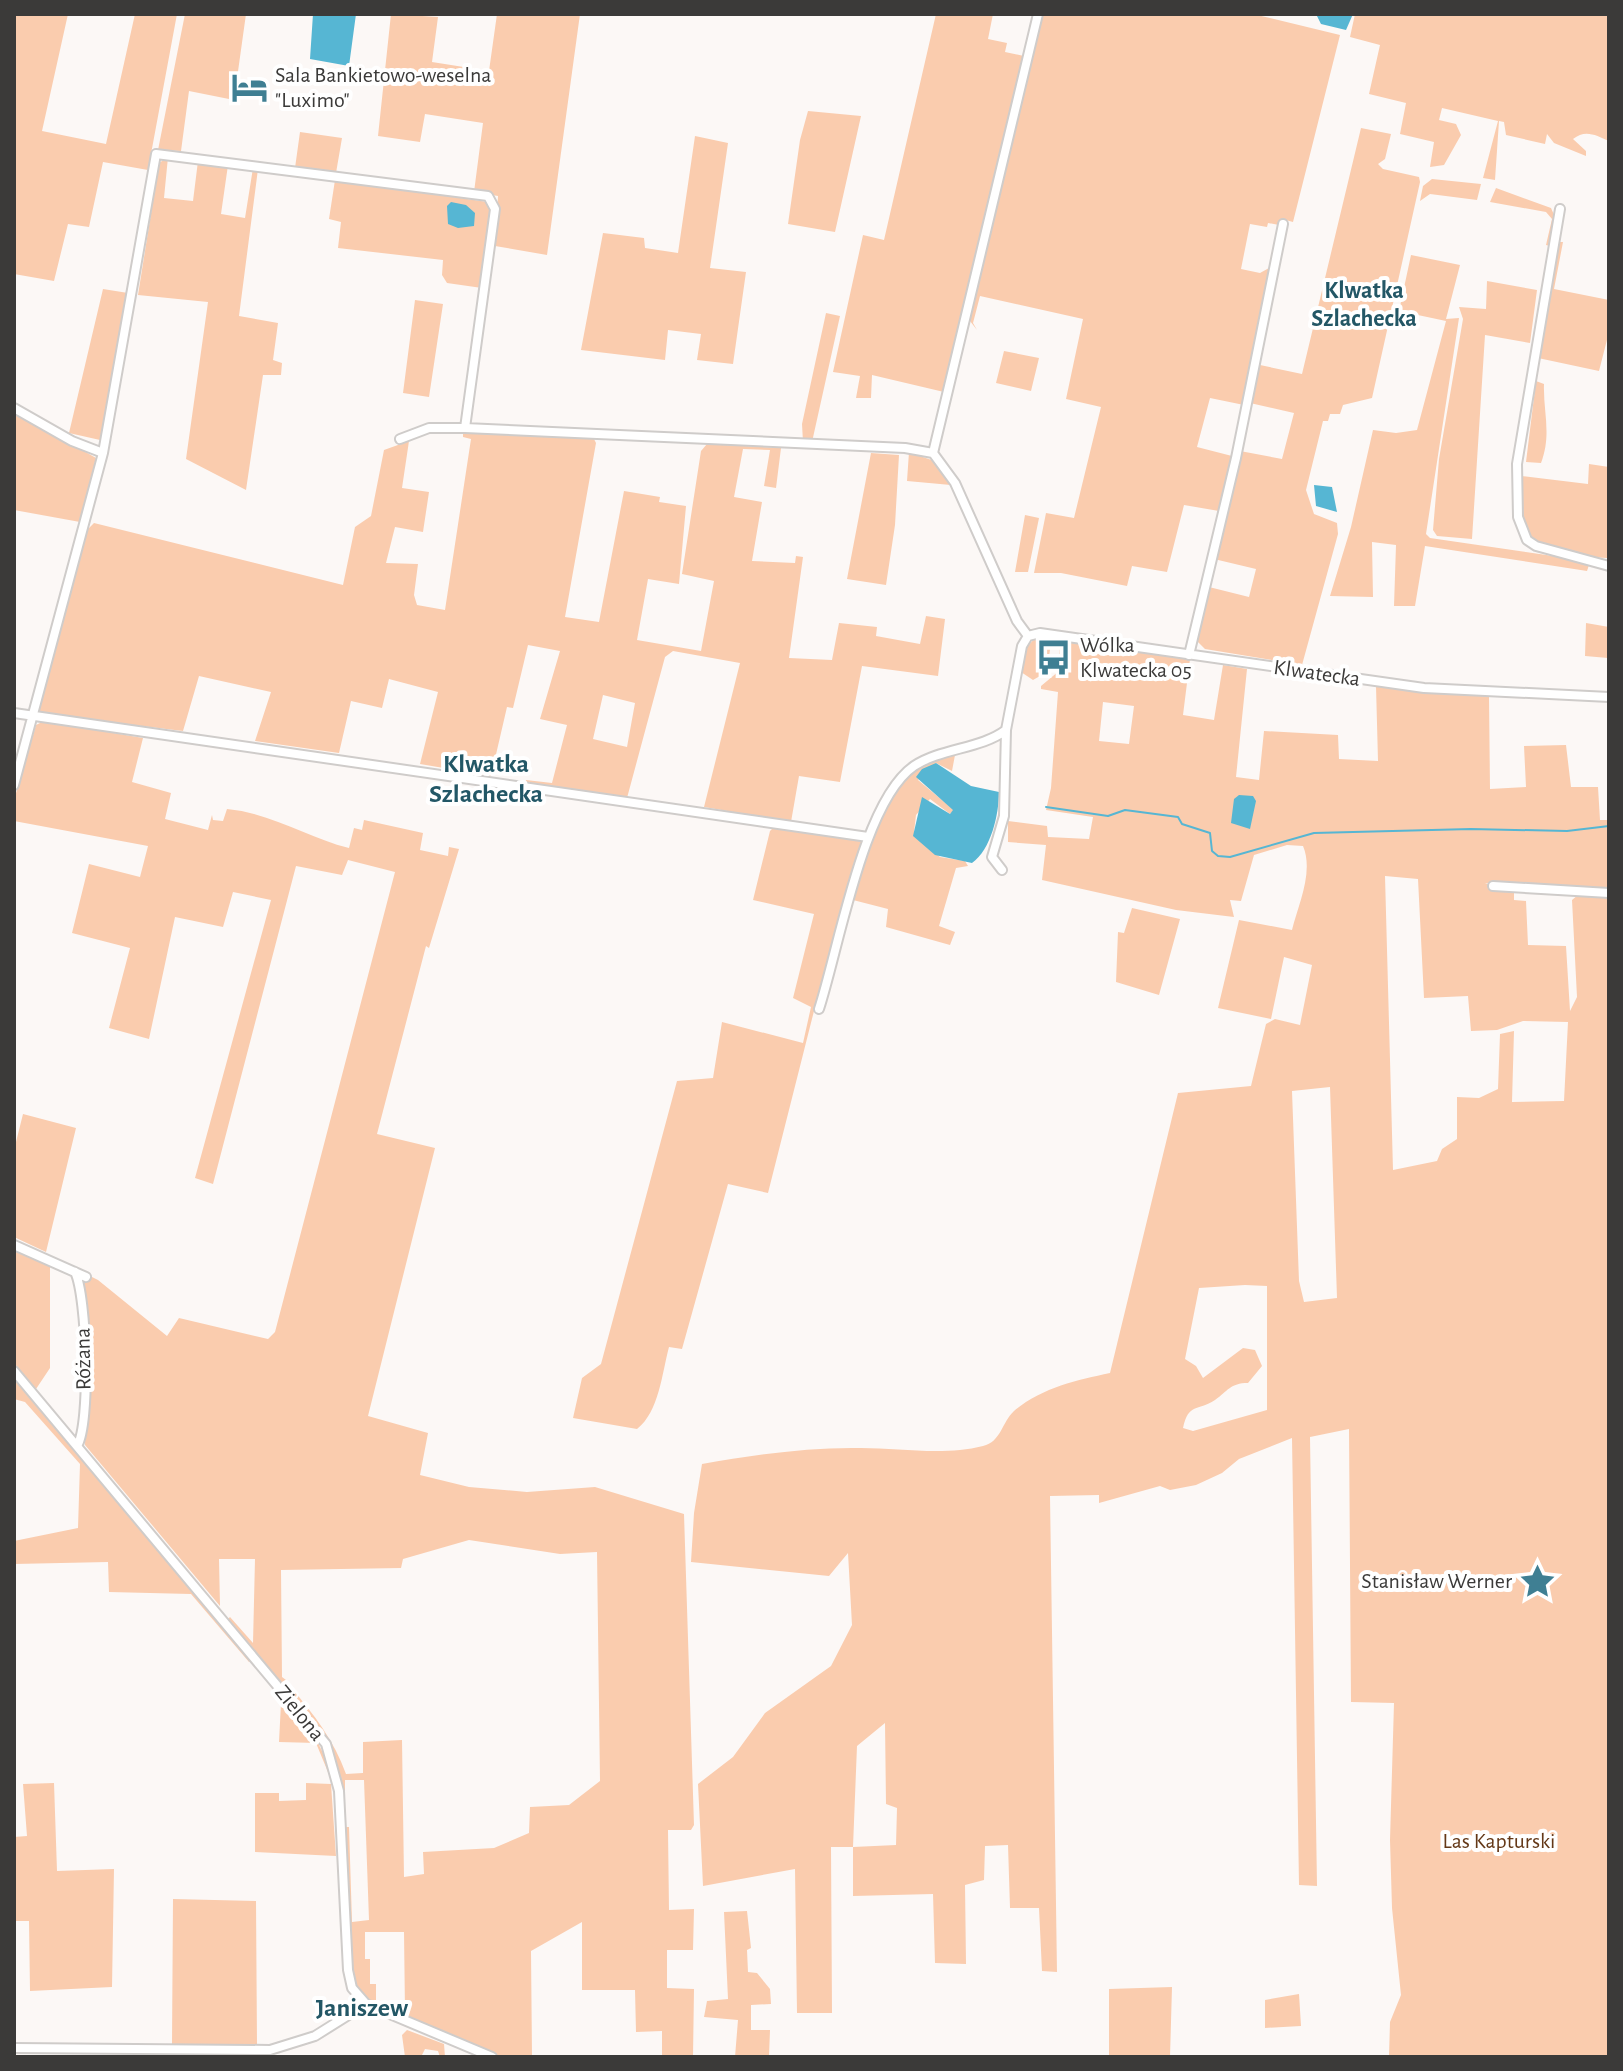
<svg xmlns="http://www.w3.org/2000/svg" width="1623" height="2071" font-family="'Alegreya Sans',sans-serif">
	<style>
		.green { fill: #faccae; fill-rule: evenodd }
		.water { fill: #56b6d3 }
		.lines { fill: none; stroke-linecap: round; stroke-linejoin: round }
		.stream { stroke: #56b6d3; stroke-width: 2 }
		.minor-casing { stroke: #cfccca; stroke-width: 12 }
		.minor { stroke: #fff; stroke-width: 8 }
		.labels { text-anchor: middle; dominant-baseline: central; stroke-width: 8; stroke-linejoin: round; paint-order: stroke }
		.poi-label { font-size: 22px; fill: #3b3a39; stroke: #fff; text-anchor: start }
		.street-label { font-size: 22px; fill: #3b3a39; stroke: #fff }
		.park-label { font-size: 22px; fill: #643817; stroke: #fff }
		.neighbourhood-label { font-size: 24px; font-weight: bold; fill: #235766; stroke: #fff }
		.quarter-label { font-size: 26px; font-weight: bold; fill: #235766; stroke: #fff }
	</style>
	<rect width="100%" height="100%" fill="#fcf8f6"/>
	<!-- green -->
	<path class="green" d="M14,14H68L42,131L106,144L135,14H177L148,170L103,162L89,227L68,224L54,281L14,274Z
		M185,14H246L234,100L189,91L181,151L158,150Z
		M391,14L438,17L432,62L489,71L497,14H580L547,255L495,246L498,196L474,192L483,123L425,114L420,142L378,136Z
		M936,14H993L988,39L1007,43L1005,52L1024,56L944,392L872,375L871,398H856L860,376L833,372L863,235L884,240Z
		M1042,14H1253L1340,35L1293,222L1282,219L1279,225L1268,223L1267,227L1250,224L1241,269L1260,273L1269,268L1271,276L1244,405L1210,398L1197,447L1232,456L1219,511L1184,505L1167,572L1132,566L1127,586L1061,573H1034L1046,513L1074,518L1101,407L1066,399L1083,319L980,296L973,323L977,330L970,321L1019,97Z
		M1355,14H1609V141C1596,135 1585,129 1573,139L1586,151V156L1554,143L1547,134L1545,144L1506,135L1504,122L1499,121L1495,180L1483,178L1498,121L1442,108L1439,120L1456,124L1461,135L1444,165L1430,167L1434,142L1400,134L1406,103L1369,94L1380,45L1350,37Z
		M808,111L861,116L835,232L788,224L800,140Z
		M1361,128L1391,134L1385,159L1378,164L1383,169L1419,177L1420,182L1372,398L1343,405L1340,414H1330L1328,421H1323L1306,490L1314,514L1337,523L1338,534L1302,665L1205,649L1195,639L1209,587L1249,597L1256,569L1214,559L1240,451L1282,459L1294,413L1250,403L1260,365L1302,374Z
		M300,132L342,138L336,173L295,168Z
		M695,136L728,143L710,268L746,272L733,364L697,360L701,334L668,330L665,360L581,350L603,233L644,238L645,248L678,253Z
		M168,157L164,198L193,201L198,161L228,165L221,214L245,218L253,168L258,169L239,316L278,323L273,360L282,363L281,375H263L246,490L186,459L208,302L138,295L159,163Z
		M1432,179L1481,184L1477,200L1430,194L1420,201L1423,186Z
		M335,180L488,202L492,209L482,288L447,283L442,275L443,260L338,248L341,222L329,219Z
		M1496,188L1551,208L1555,217L1550,246L1546,245L1552,219L1546,212L1490,202Z
		M1558,242H1563L1554,289L1609,300V332L1599,371L1538,358Z
		M1411,255L1460,265L1446,319L1459,318L1426,534L1430,538L1553,556L1589,565L1587,571L1425,546L1415,606H1394L1396,545L1372,542L1373,597L1330,596L1351,527L1373,430L1396,433L1417,430L1446,321L1399,311Z
		M1487,281L1537,290L1530,343L1485,335L1472,539L1437,536L1433,530L1439,459L1463,319L1459,307L1486,309Z
		M103,289L128,293L100,440L69,433Z
		M415,300L443,304L429,397L403,393Z
		M826,313L840,316L812,442H803L802,424Z
		M1004,351L1039,358L1031,391L996,383Z
		M1536,381L1544,384C1543,412 1552,434 1541,463L1526,462Z
		M14,411L96,458L80,522L14,510Z
		M463,433L594,439L596,443L565,617L599,622L624,491L660,497L659,502L686,506L679,584L648,579L637,640L701,651L714,581L682,574L701,451L707,444L781,448L776,488L764,486L770,450L743,449L734,497L762,502L752,561L795,563L796,556L803,557L789,658L832,660L839,623L877,627L876,636L920,644L926,616L945,619L938,676L862,666L840,782L799,776L791,822L704,807L740,663L673,651L665,657L627,798L525,783L526,780L552,783L567,725L540,719L560,651L528,645L513,708L507,707L491,776L420,764L438,692L389,679L382,708L351,701L339,753L255,741L271,692L199,676L183,731L42,714L39,709L87,530L94,523L343,585L355,527L371,516L384,450L409,441L402,488L429,492L423,532L395,527L386,563L418,564L414,595L417,605L445,610L471,439L463,437ZM603,695L635,703L627,747L593,739Z
		M909,452L937,462L951,485L907,481Z
		M871,453L899,455L895,525L886,585L847,579Z
		M1589,464L1609,467L1607,558C1582,557 1531,551 1522,522C1517,509 1521,490 1521,476L1588,484Z
		M1025,515L1039,518L1028,572H1015Z
		M1586,623L1609,627V690L1608,658L1585,656Z
		M1036,637L1049,638L1051,642L1047,672L1033,680L1021,672L1026,648Z
		M1070,640L1190,659L1183,715L1214,720L1223,665L1247,669L1236,777L1259,780L1264,731L1338,735L1339,759L1378,761L1376,686L1489,696L1490,789L1526,787L1524,746L1566,745L1571,787H1598L1600,820H1609V889L1485,883L1514,893V900L1526,901L1528,945L1566,946L1570,1011L1577,997L1572,900L1578,895L1609,896V2057H1389L1390,2022L1401,1995L1392,1908L1390,1840L1394,1703L1351,1702L1349,1429L1310,1437L1317,1886L1299,1885L1292,1438L1239,1459L1222,1473L1196,1485L1170,1490L1160,1486L1099,1503V1495L1050,1496L1057,1972L1042,1971L1039,1908H1010L1008,1845L985,1846L984,1880L965,1885L966,1964L935,1963L933,1894L853,1896V1847H831L832,2013H797L795,1869L703,1886L698,1784L733,1757L765,1713L831,1666L852,1625L848,1553L829,1576L691,1562L694,1513L702,1464C754,1455 808,1447 861,1448C900,1448 944,1456 983,1446C1001,1442 1002,1422 1014,1411C1041,1388 1077,1380 1110,1373L1178,1093L1251,1086L1266,1024L1275,1019L1300,1025L1312,965L1284,957L1271,1019L1218,1008L1239,920L1292,930C1298,905 1314,872 1303,846L1287,845L1254,855L1241,901L1230,900L1234,917L1176,910L1042,880L1046,845L1008,842V821L1047,826L1048,837L1089,839L1093,817L1046,810L1051,788L1058,692L1041,689V686L1059,671L1060,643ZM1103,702L1134,706L1129,744L1099,741ZM1385,876L1418,879L1424,998L1468,996L1471,1031L1497,1030L1523,1021L1568,1022L1564,1101L1512,1102L1514,1031L1500,1034L1498,1089L1479,1098L1457,1097V1139L1442,1149L1437,1161L1393,1170ZM1330,1087L1337,1298L1304,1302L1299,1281L1292,1091ZM1245,1285L1267,1286V1410L1193,1431L1183,1428C1189,1402 1197,1412 1215,1400C1228,1391 1230,1383 1248,1383L1262,1366L1255,1350L1243,1348L1203,1378L1196,1366L1185,1359L1199,1288ZM885,1723L886,1804L897,1808L896,1845L853,1847L857,1746Z
		M44,721L143,738L132,782L171,793L165,819L208,830L212,815L213,820L223,821L227,809C271,813 308,838 349,848L354,828L362,830L364,820L423,833L420,850L448,856L449,847L459,849L429,948L426,946L377,1134L435,1148L368,1416L428,1433L420,1475L469,1487L527,1492L595,1487L684,1514L694,1825L691,1830H668L669,1910L694,1909L693,1950H667V1988L694,1989L693,2057H662V2031L636,2032L635,1990H582V1922L531,1951L532,2057H502L384,2009L385,2005L405,2012L404,1932H365V1959H370V1984H376V2004C362,1997 356,1989 352,1973L345,1827H349L352,1922L369,1920L364,1780H345V1812C340,1754 323,1732 286,1689L291,1687C314,1715 334,1740 346,1774L363,1773V1742L402,1740L404,1877L424,1874L423,1852L494,1848L529,1833L530,1807L569,1805L600,1781L597,1552L560,1554L469,1540L403,1559L401,1568L281,1570L282,1677L286,1680L282,1684L228,1619L230,1617L253,1643L255,1559H219L220,1606L85,1445L87,1298L74,1268L98,1280L167,1336L179,1318L268,1339L275,1332L395,872L348,860L342,875L296,866L213,1184L195,1178L271,900L233,892L223,927L175,917L149,1039L109,1028L130,948L72,933L89,864L140,877L148,846L14,821V800L36,725Z
		M955,755L952,771L936,763L918,780L954,810L950,814L930,799L916,815L914,832L940,857L965,861L968,866L956,868L939,926L955,932L950,945L886,927L888,909L853,900C864,864 882,801 910,775C923,763 938,759 955,755Z
		M774,827L864,841L815,1007L768,1193L728,1184L682,1349L669,1347C662,1373 659,1412 637,1429L573,1418L582,1378L601,1364L677,1081L713,1078L722,1022L803,1043L811,1007L793,998L814,914L753,900L770,831Z
		M1132,908L1180,919L1159,995L1116,982L1118,932L1124,933Z
		M23,1114L76,1128L46,1252L14,1237V1150Z
		M14,1249L50,1265V1368L36,1389L14,1363Z
		M14,1377L252,1659L249,1662L191,1594L109,1592L108,1562L14,1564V1541L78,1528L80,1464L25,1402L14,1399Z
		M284,1700L314,1735L334,1775L330,1777L316,1743L279,1742L281,1703Z
		M54,1783L57,1871L114,1869L112,1987L30,1991L29,1921H14V1837L27,1836L23,1784Z
		M306,1783L331,1784L336,1856L255,1852V1793H279V1801L306,1800Z
		M173,1899L256,1901L257,2045H172Z
		M747,1911L751,1948L747,1950L748,1972L757,1973L770,1989L771,2004L751,2005V2030H770L769,2057H735L738,2020L704,2017L707,2001L728,1999L724,1912Z
		M1172,1987L1170,2057H1109V1989Z
		M1299,1994L1301,2026L1265,2028V2000Z
		M407,2030L444,2044L445,2057H440L438,2051L425,2049L421,2057H405L402,2035Z"/>
	<!-- water -->
	<path class="water" d="M313,14H356L349,66L310,59Z
		M1316,14H1353L1346,30L1321,24Z
		M451,202L466,205L475,213L474,226L458,228L448,224L447,206Z
		M1314,485L1332,487L1337,512L1316,506Z
		M936,763L971,786L999,792C999,814 991,850 972,863L935,855L913,836L922,797L950,814L953,810L916,777L922,769Z
		M1239,795L1253,796L1256,801L1250,829L1231,823L1234,799Z"/>
	<g class="lines">
		<!-- stream -->
		<path class="stream" d="M1046,807L1108,816L1125,810L1178,817L1182,824L1210,833L1212,851L1218,856L1230,857L1314,833L1471,829L1567,831L1609,826"/>
		<defs>
			<path id="minor" d="M1560,209L1517,464L1518,517L1527,540L1536,546L1609,566
				M14,408L72,441L103,453
				M400,439L429,428H465L905,448L933,453
				M933,453L1038,14
				M933,453L955,483L1017,621L1028,636
				M1028,636L1040,633L1424,688L1609,697
				M1189,655L1236,458L1283,224
				M14,713L868,837
				M14,785L103,453L156,154L488,196L495,209L465,428
				M1002,870L992,857L1004,816L1006,730
				M1493,886L1609,893
				M819,1009C839,948 863,801 914,766C941,748 981,749 1006,730L1022,646L1028,636
				M14,1245L86,1277
				M75,1272C87,1296 91,1424 77,1446
				M14,1371L326,1744L339,1791L348,1970L352,1988L366,2004L492,2057
				M14,2048L270,2050L315,2036L366,2004"/>
		</defs>
		<!-- minor casing -->
		<use href="#minor" class="minor-casing"/>
		<!-- minor -->
		<use href="#minor" class="minor"/>
	</g>
	<!-- icons -->
	<defs>
		<symbol id="hotel-bare" viewBox="-9 -9 18 18"><path d="M-6-4.5h1.5V1H6V5H4.5V3h-9V5H-6ZM-4 0a1.8 1.8 0 1 1 3.6 0ZM.5 0V-2.5h3Q6-2.5 6 0Z" fill="#3f7f93" stroke="#fff" stroke-width="2.5" paint-order="stroke"/></symbol>
		<symbol id="bus-bare" viewBox="-9 -9 18 18"><path d="M-5-6H5V4H4V6H2V4H-2V6H-4V4H-5ZM-3.5-4V0h7V-4ZM-3.5 1.2v1.5H-2V1.2ZM2 1.2v1.5H3.5V1.2Z" fill="#3f7f93" stroke="#fff" stroke-width="2.5" paint-order="stroke"/></symbol>
		<symbol id="sight-bare" viewBox="-9 -9 18 18"><path d="M0-6L1.8-2.2L6-1.7L2.9 1.2L3.7 5.4L0 3.3L-3.7 5.4L-2.9 1.2L-6-1.7L-1.8-2.2Z" fill="#3f7f93" stroke="#fff" stroke-width="2.5" paint-order="stroke"/></symbol>
	</defs>
	<g fill-rule="evenodd">
		<use href="#hotel-bare" x="224" y="62" width="51" height="51"/>
		<use href="#bus-bare" x="1028" y="632" width="51" height="51"/>
		<use href="#sight-bare" x="1512" y="1556" width="51" height="51"/>
	</g>
	<g class="labels">
		<!-- poi labels -->
		<g class="poi-label">
			<text x="275" y="75">Sala Bankietowo-weselna<tspan x="275" dy="25">"Luximo"</tspan></text>
			<text x="1080" y="645">Wólka<tspan x="1080" dy="25">Klwatecka 05</tspan></text>
			<text x="1512" y="1581" text-anchor="end">Stanisław Werner</text>
		</g>
		<!-- street labels -->
		<g class="street-label">
			<text transform="translate(1317 673) rotate(8)">Klwatecka</text>
			<text transform="translate(83 1359) rotate(-91)">Różana</text>
			<text transform="translate(300 1713) rotate(51)">Zielona</text>
		</g>
		<!-- park labels -->
		<g class="park-label">
			<text x="1499" y="1841">Las Kapturski</text>
		</g>
		<!-- neighbourhood labels -->
		<g class="neighbourhood-label">
			<text x="1364" y="291">Klwatka<tspan x="1364" dy="28">Szlachecka</tspan></text>
		</g>
		<!-- quarter labels -->
		<g class="quarter-label">
			<text x="486" y="764">Klwatka<tspan x="486" dy="30">Szlachecka</tspan></text>
			<text x="362" y="2008">Janiszew</text>
		</g>
	</g>
	<!-- border -->
	<rect width="1623" height="2071" fill="none" stroke="#3b3a39" stroke-width="32"/>
</svg>
